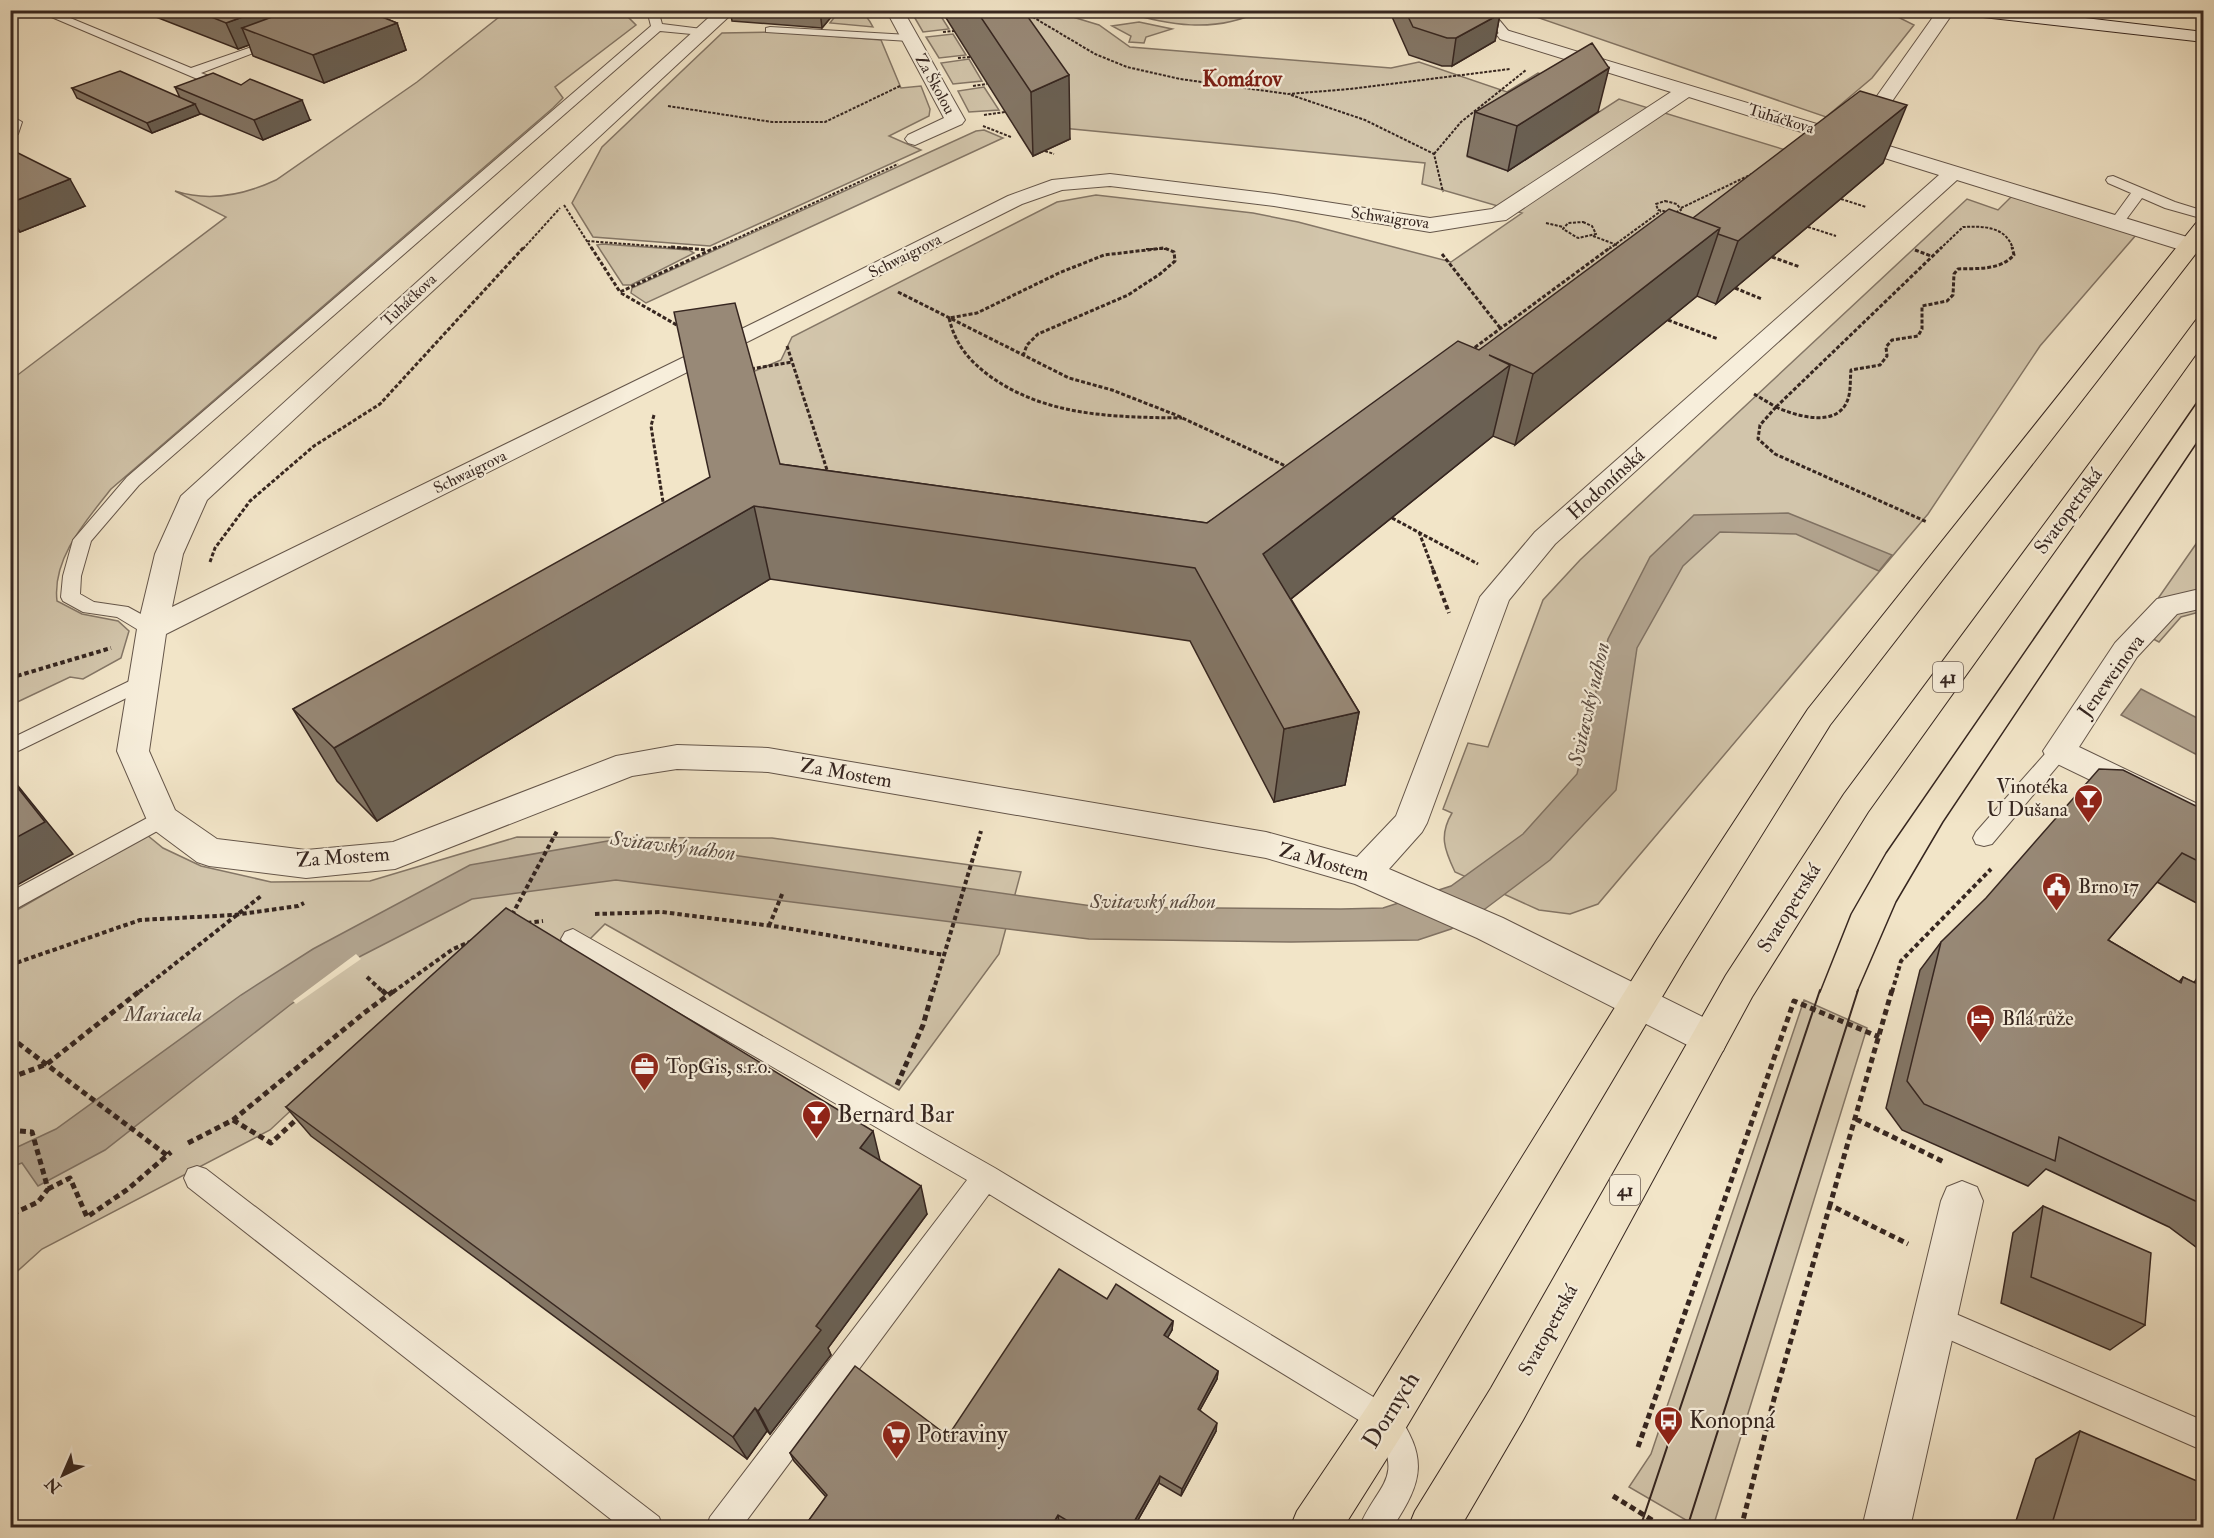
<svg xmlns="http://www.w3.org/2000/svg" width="2214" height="1538" font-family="'IM FELL Double Pica',serif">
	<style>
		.green { fill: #d2c5ab; stroke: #847666; stroke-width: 1.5 }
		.water { fill: #b2a48f; stroke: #807263; stroke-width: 1.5 }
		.pier { fill: #f2e5c8 }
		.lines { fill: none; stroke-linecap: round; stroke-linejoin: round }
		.lane-casing { stroke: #65564a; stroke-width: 2 }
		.street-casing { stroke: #65564a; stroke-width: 2 }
		.secondary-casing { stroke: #362620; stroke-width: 2 }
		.primary-casing { stroke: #362620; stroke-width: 2 }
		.path-far3 { stroke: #362620; stroke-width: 2; stroke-dasharray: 3 1.5; stroke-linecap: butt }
		.path-far2 { stroke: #362620; stroke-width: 3; stroke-dasharray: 4 2; stroke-linecap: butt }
		.path-far1 { stroke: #362620; stroke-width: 4; stroke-dasharray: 4.5 3; stroke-linecap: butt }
		.path { stroke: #362620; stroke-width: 5; stroke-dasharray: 6 4; stroke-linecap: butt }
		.lane { fill: #f7eedb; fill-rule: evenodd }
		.street { fill: #f7eedb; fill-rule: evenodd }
		.secondary { fill: #f7eedb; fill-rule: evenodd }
		.primary { fill: #f2e5c8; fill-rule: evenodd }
		.tram-far1 { stroke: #362620; stroke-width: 1.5 }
		.tram { stroke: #362620; stroke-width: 2 }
		.wall { fill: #837666; stroke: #362620; stroke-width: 1.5 }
		.shaded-wall { fill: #6a6053; stroke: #362620; stroke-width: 1.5 }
		.building { fill: #988977; stroke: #362620; stroke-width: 1.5 }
		.labels { text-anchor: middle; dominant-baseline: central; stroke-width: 4.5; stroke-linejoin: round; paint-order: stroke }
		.far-street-label { font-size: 16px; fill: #362620; stroke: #f7eedb }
		.shield { fill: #f7eedb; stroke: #706258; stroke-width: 1.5 }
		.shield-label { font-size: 18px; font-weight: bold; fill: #362620 }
		.street-label { font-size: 20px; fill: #362620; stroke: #f7eedb }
		.poi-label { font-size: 20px; fill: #362620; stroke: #f7eedb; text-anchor: start }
		.park-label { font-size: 20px; font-style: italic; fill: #5d4e43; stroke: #f7eedb }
		.water-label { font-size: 21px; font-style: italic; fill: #5b4c41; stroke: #f7eedb }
		.far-district-label { font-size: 22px; font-weight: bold; fill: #7a1f14; stroke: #f7eedb }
		.near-poi-label { font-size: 24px; fill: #362620; stroke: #f7eedb; text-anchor: start }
		.near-street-label { font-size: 24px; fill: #362620; stroke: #f7eedb }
	</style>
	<rect width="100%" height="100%" fill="#f2e5c8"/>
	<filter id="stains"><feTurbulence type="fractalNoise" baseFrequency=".00333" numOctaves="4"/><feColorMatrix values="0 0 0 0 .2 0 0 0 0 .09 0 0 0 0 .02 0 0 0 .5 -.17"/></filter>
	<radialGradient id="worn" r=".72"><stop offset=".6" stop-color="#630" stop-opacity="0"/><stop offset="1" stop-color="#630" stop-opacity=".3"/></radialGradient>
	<!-- green -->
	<path class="green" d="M508,10L622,11L636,25L555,87L563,98L553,108L111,489C86,521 52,558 57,601L82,614L118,621L129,631L121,658L83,679L70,677L11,705V380L226,217L175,191C209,202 244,195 276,180L417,82Z
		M937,10L949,29L923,32L912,13Z
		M1522,10H1867L1892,14L1914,25L1872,78L1826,117L1519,11Z
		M839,11C859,10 863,8 873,27L830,23Z
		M985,11H1053L1099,25L1130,47L1391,68L1419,62L1507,92L1538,73L1580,87L1468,157L1508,171L1619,99L1792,152L1812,169L1203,596L795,537L750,373L781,360L792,337L1057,202L1096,195L1253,213L1298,222L1451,262L1522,213L1422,184L1425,163L1062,128Z
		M1121,11H1162L1187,15L1209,14L1225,11H1260C1215,34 1167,25 1121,11Z
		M1139,22L1172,29L1146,37L1144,43L1129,42L1131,36L1112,26Z
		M781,32L881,40L901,88L921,86L930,109L929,116L889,136L921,150L710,246L593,237L572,203L602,147L722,33Z
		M953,34L966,55L939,58L926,37Z
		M969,59L982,81L953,84L941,63Z
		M984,87L999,110L969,112L958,91Z
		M984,130L1003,138L646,303L631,293L632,288L976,131Z
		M2012,196L2136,235L2040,346L1928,514L1598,904L1570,914L1539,910L1455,872C1444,849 1439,835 1452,813L1443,809L1468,743L1488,747L1543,600L1580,560L1967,199L1998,210Z
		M602,244L689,250L694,253L631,285H623L597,245Z
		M2203,534V611L2181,617L2159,642L2136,630Z
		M147,835L163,848L201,866L271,882L370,881L517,837L772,838L1021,872L999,954L899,1090L605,924L575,954L467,946L270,1130L42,1249L11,1277L10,914Z
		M1804,1000L1867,1028L1713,1527H1698L1629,1487L1651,1454Z"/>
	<!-- water -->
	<path class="water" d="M1788,513L1892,555L1879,571L1796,534L1720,532L1683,566L1637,648L1616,790L1550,860L1485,909L1451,929L1418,940L1291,942L1089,939L616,880L472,899L361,956L290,1005L105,1150L38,1186L22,1163L11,1167V1150L56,1129L241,995L313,949L470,865L619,839L1099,907L1341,909L1383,908L1451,886L1523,834L1577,774L1608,639L1650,557L1694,515Z
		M2141,689L2203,721V758L2121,715Z"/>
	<!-- pier -->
	<path class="pier" d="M356,954L361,959L296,1004L293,1001Z"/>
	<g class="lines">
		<defs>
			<path id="lane" d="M35,10H51L191,68L275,39H283L285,41L201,73L232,85L234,88L228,92Z
				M647,10H658L662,24L702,29L708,32L702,35L660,31L139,485L91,541L81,576L80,594L94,602L128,607L159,624L162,629L159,634L152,635L145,634L117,617L83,612L63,601L61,597L63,576L73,540L127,477L651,26Z
				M1480,10H1491L1510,33V37H1502Z
				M770,27L909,35L915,38L909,41L766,32V28Z
				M10,115L22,122L18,134L10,137Z
				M2113,176L2175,202L2204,211V219L2165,208L2142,198L2122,225H2112L2110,222L2131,193L2108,183L2106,180L2108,177Z
				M144,674L151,676L154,681L151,686L10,755V739Z
				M2059,743L2066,746L2069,751L2066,756L1992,844L1984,846L1976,844L1973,838L1976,832L2052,746Z
				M162,810L170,812L173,818L170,824L10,912V892Z
				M573,929L995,1168L1395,1410C1428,1458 1424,1480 1392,1528H1359C1376,1485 1406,1479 1375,1430L989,1194L741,1528H706L710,1517L967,1180L565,946L561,939L565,932Z
				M197,1166L206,1169L659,1517L663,1528H622L188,1187L184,1178L188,1169Z
				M1935,1305L2204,1421V1451L1925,1329L1921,1319L1925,1309Z"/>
			<path id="street" d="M717,10H736L207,500L183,554L172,607L770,315L1008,196L1052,180L1110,174L1274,194L1430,218L1492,209L1671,92L1500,39L1497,35L1500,31L1506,30L1850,134L1938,10H1955L1866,139L2197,240L2200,245L2197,250L2189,252L2181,250L1957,180L1555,544L1509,600L1427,823L1422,832L1389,869L1503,918L1723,1027L1728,1039L1723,1051L1709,1056L1477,938L1355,884L1266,858L768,772L677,769L632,776L395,869L306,878L209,866L197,862L150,827L117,751L137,629L155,554L181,496ZM1689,97L1939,175L1535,532L1480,597L1396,816L1357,857L1266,832L768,748L677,745L616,756L393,842L306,850L217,839L175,810L149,751L166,634L1022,204L1062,190L1110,186L1274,206L1430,232L1498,221L1506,220Z
				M886,10H903L965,120L962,124L915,145L908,143L905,139L908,135L944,118Z
				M2204,588V608L2177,614L2137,657L2079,747L2204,807V835L2047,759L2043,751L2115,643L2157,599Z
				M1962,1181L1977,1187L1983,1201L1910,1528H1862L1941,1201L1947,1187Z"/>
			<path id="secondary" d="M1957,10H2016L2204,32V42L1965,15Z"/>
			<path id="primary" d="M2204,222V243L1830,725L1684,960L1401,1436L1343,1528H1290L1297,1511L1369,1404L1658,938L1808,709L2196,223Z
				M2204,318V343L1868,812L1752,997L1523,1420L1460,1528H1408L1415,1511L1491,1388L1726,975L1844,794L2196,320Z"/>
		</defs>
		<!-- lane casing -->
		<use href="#lane" class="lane-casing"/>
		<!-- street casing -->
		<use href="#street" class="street-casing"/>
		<!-- secondary casing -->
		<use href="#secondary" class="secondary-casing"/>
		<!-- primary casing -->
		<use href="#primary" class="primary-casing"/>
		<!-- path-far3 -->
		<path class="path-far3" d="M1021,10L1095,54L1127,67L1180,79L1288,94L1350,89L1510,69
			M943,32L954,31
			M958,58L970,57
			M973,86L987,84
			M1291,95L1365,120L1434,154L1443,192
			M668,106L772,122H825L900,86
			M984,115L1005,112
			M983,126L1011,137
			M1045,151L1054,154
			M1434,154L1461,122L1526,70
			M1841,199L1866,207
			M1665,201L1677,204L1681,210L1674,213L1658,210L1656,204Z
			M564,205L592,249
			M1681,208L1754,173
			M1583,222L1592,226L1596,234L1578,238L1563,229L1568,223Z
			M1546,223L1563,227
			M1808,227L1836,236
			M1593,236L1617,245
			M587,241L691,249
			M523,249L560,208
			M714,249L898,164
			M1146,249H1166
			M1609,249L1661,211
			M1940,249L1963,227C1983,226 2006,226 2013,249"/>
		<!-- path-far2 -->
		<path class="path-far2" d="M591,247L620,292L717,247
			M671,247L707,250
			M1915,250L1931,256
			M1442,254L1501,329
			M1772,257L1800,267
			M1735,288L1762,299
			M898,292L1069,378L1112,390L1176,415L1290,468
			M621,293L682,328
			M1668,320L1718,339
			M787,346L828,473
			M1470,351L1611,247
			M1023,356L1027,345L1038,334L1128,295L1160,274L1175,261L1174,252L1164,248L1104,255L1059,273L977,313L949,318C955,344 969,361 991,377C1048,417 1115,417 1182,418
			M751,369L792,362
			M1754,394L1776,407
			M1776,407C1796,416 1838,429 1848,399C1851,390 1850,379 1851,370L1880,365L1887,356L1886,347L1892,340L1918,336L1922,329V306L1947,301L1953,295L1954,274L1958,269C1978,268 1999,271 2014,255L2012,247
			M1776,407L1760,425L1758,439L1775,454L1927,522
			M1776,407L1942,247
			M654,415L651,426L664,508
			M1392,518L1478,564
			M1419,532L1434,572
			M210,562L215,548L250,501L314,446L380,404L524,247"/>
		<!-- path-far1 -->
		<path class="path-far1" d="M1433,570L1449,613
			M10,678L111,648
			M595,914L662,912L780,927L944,955
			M512,915L557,831
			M527,923L543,921
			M769,926L783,892
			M10,965L140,920L234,915L298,906L304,903
			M367,977L383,992
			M139,992L261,896
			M393,992L453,949L472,941
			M933,992L981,831
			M1892,992L1901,961L1991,869"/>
		<!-- path -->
		<path class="path" d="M382,990L388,996
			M1892,990L1830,1205L1908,1244
			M10,1037L168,1156
			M10,1078L47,1064L141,990
			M897,1085L923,1025L933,990
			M1856,1119L1944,1162
			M233,1120L271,1143L299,1117
			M10,1130L32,1132L48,1189L38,1202L10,1215
			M188,1143L233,1120L364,1013L395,990
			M48,1189L70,1178L87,1217L128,1189L171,1152
			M1638,1447L1794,1001L1879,1037
			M1613,1496L1665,1528
			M1741,1528L1774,1399L1830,1205"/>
		<!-- lane -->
		<use href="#lane" class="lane"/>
		<!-- street -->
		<use href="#street" class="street"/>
		<!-- secondary -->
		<use href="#secondary" class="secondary"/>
		<!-- primary -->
		<use href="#primary" class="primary"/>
		<!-- tram-far1 -->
		<path class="tram-far1" d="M1820,992L1851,914L1886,853L2204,392
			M1857,992L1896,902L1943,822L2204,432"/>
		<!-- tram -->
		<path class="tram" d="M1640,1528L1820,990
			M1687,1528L1858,990"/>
	</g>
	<!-- wall -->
	<path class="wall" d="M138,10H365L397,23L406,50L324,83L253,56L249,45L238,49Z
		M730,10H837L822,28L732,21Z
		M941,10H1023L1070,139L1033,156Z
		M1389,10H1497L1500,14L1495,41L1452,66H1442L1409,55Z
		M175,87L310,120L263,140L199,113L200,114L152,133L77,98L72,88L180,98Z
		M1475,112H1598L1508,171L1467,156Z
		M10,149L85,206L20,232L10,227Z
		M1883,163L1716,304L1697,296L1515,445L1493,436L1291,599L1359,712L1345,785L1274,802L1190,641L770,579L377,821L337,781L293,709L780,464L1207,523L1479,350L1693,218Z
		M2204,622V636L2199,627Z
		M2204,810V907L2157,882L2108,940L2179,982L2183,977L2194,983L2204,966V1253L2169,1227L2046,1169L2028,1186L1902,1130L1886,1108L1920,970L1941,942Z
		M286,1107L880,1160V1161L927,1214L828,1348L831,1355L770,1434L767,1431L747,1459L311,1136Z
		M2043,1206L2145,1325L2110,1350L2001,1303L2013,1233Z
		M1107,1299L1173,1321L1172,1330L1167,1338L1218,1371L1217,1379L1200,1410L1216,1431L1181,1496L1159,1483L1134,1527H1068L1059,1522L1056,1527H813L809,1520L826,1497L794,1461L790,1453L948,1436Z
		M2080,1431L2204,1527H2014L2036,1459Z"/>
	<!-- shaded-wall -->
	<path class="shaded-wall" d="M262,10H313L242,28L249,45L238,49L226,23Z
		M820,10H837L822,28Z
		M1500,14L1495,41L1452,66L1456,38Z
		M397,23L406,50L324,83L313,55Z
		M1609,68L1598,112L1508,171L1517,126Z
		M1069,75L1070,139L1033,156L1031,92Z
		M302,100L310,120L263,140L254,120Z
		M195,104L200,114L152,133L147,123Z
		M1907,105L1883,163L1716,304L1738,241Z
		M70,179L85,206L20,232L10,216V203Z
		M1720,228L1697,296L1515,445L1533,374Z
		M1510,365L1493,436L1256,627L1263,554Z
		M754,506L770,579L377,821L334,748Z
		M1359,712L1345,785L1274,802L1284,729Z
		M10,776L73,854L10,889Z
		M873,1131L880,1160L868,1176L860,1148Z
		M921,1186L927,1214L828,1348L831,1355L770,1434L758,1411L816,1326Z
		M1173,1321L1172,1330L1164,1344V1335Z
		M1218,1371L1217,1379L1196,1417L1198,1409Z
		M755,1408L767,1431L747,1459L733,1437Z
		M1217,1423L1216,1431L1181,1496L1182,1489Z
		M1160,1476L1159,1483L1134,1527H1131Z
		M1058,1515L1059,1522L1056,1527H1051Z"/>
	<!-- building -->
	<path class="building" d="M194,10H262L226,23Z
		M291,10H365L397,23L313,55L242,28Z
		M976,10H1023L1069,75L1031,92Z
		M1405,10H1497L1500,14L1456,38H1447L1413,27Z
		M1592,43L1609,68L1517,126L1475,112Z
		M120,71L195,104L147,123L72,88Z
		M213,73L241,85L250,79L302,100L254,120L175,87Z
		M1860,91L1907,105L1738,241L1718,234L1720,228L1693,218Z
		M10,149L70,179L10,203Z
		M1669,209L1720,228L1533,374L1489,355L1510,365L1263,554L1359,712L1284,729L1195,568L754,506L334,748L293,709L710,477L674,312L735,303L780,464L1207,523L1458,341L1479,350Z
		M2099,769L2123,770L2204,810V864L2182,853L2108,940L2181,983L2183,977L2204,987V1205L2059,1137L2055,1161L1924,1104L1907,1081L1941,942L1986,898Z
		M10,778L45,822L10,841Z
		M506,908L873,1131L860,1148L921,1186L816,1326L821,1330L758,1411L755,1408L733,1437L286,1107Z
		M2043,1206L2151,1253L2145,1325L2031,1277Z
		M1059,1269L1107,1299L1116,1284L1173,1321L1164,1335L1218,1371L1198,1409L1217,1423L1182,1489L1160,1476L1131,1527H1078L1058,1515L1051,1527H818L809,1520L827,1495L790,1453L855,1366L948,1436Z
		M2080,1431L2204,1484V1527H2051Z"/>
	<!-- icons -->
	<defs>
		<symbol id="bar-pin" viewBox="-11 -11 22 30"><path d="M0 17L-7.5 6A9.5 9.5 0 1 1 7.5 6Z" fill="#8f2418" stroke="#f7eedb"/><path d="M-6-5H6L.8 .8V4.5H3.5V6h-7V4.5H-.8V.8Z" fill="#fff"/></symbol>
		<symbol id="civic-pin" viewBox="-11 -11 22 30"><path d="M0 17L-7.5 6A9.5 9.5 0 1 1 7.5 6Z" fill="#8f2418" stroke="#f7eedb"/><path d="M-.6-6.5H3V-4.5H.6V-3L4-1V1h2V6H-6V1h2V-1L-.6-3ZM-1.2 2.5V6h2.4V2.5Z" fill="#fff"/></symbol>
		<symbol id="hotel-pin" viewBox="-11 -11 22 30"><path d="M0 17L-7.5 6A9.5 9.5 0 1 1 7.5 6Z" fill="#8f2418" stroke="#f7eedb"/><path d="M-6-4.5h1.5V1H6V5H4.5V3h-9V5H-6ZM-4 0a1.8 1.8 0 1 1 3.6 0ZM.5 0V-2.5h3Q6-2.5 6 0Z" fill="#fff"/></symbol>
		<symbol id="office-pin" viewBox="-11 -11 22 30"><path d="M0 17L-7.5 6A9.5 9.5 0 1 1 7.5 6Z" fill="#8f2418" stroke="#f7eedb"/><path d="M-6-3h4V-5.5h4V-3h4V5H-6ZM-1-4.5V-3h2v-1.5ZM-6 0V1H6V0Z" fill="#fff"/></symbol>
		<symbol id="bus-pin" viewBox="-11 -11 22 30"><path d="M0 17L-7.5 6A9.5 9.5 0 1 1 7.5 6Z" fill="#8f2418" stroke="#f7eedb"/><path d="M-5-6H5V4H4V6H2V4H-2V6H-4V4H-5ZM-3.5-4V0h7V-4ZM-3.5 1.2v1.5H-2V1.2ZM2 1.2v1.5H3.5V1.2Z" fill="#fff"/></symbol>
		<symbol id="supermarket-pin" viewBox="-11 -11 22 30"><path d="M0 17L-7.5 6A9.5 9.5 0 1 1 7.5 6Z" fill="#8f2418" stroke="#f7eedb"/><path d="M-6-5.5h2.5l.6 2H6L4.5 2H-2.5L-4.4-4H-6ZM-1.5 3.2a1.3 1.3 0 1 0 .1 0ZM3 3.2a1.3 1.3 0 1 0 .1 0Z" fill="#fff"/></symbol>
	</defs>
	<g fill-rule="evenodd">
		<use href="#bar-pin" x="2072" y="782" width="33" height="45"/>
		<use href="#civic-pin" x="2040" y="870" width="33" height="45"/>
		<use href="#hotel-pin" x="1964" y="1002" width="33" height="45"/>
		<use href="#office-pin" x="628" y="1050" width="33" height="45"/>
		<use href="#bar-pin" x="800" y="1098" width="33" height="45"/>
		<use href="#bus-pin" x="1652" y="1404" width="33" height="45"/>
		<use href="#supermarket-pin" x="880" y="1418" width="33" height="45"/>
	</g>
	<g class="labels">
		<!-- far-street labels -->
		<g class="far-street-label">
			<text transform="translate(935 84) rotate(61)">Za Školou</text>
			<text transform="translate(1781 119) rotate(17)">Tuháčkova</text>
			<text transform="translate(1390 218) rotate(8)">Schwaigrova</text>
			<text transform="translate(905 256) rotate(-27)">Schwaigrova</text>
			<text transform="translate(409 300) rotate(-43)">Tuháčkova</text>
			<text transform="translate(470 472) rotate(-26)">Schwaigrova</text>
		</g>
		<!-- shield labels -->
		<g class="shield">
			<rect x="1933" y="662" width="30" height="30" rx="4.5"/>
			<rect x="1610" y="1175" width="30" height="30" rx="4.5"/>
		</g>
		<g class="shield-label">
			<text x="1948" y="677">41</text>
			<text x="1625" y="1190">41</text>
		</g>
		<!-- street labels -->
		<g class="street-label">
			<text transform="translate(1606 484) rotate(-42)">Hodonínská</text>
			<text transform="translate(2068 511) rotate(-54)">Svatopetrská</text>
			<text transform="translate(2111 676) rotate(-54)">Jeneweinova</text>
			<text transform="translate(846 773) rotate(10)">Za Mostem</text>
			<text transform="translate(343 857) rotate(-4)">Za Mostem</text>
			<text transform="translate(1324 862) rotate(16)">Za Mostem</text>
			<text transform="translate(1789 908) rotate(-58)">Svatopetrská</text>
			<text transform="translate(1548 1330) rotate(-61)">Svatopetrská</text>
		</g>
		<!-- poi labels -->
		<g class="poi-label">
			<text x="2068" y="786" text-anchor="end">Vinotéka<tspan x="2068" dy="23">U Dušana</tspan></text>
			<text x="2078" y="886">Brno 17</text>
			<text x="2002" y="1018">Bílá růže</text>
			<text x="666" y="1066">TopGis, s.r.o.</text>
		</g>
		<!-- park labels -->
		<g class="park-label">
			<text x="163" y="1014">Mariacela</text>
		</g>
		<!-- water labels -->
		<g class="water-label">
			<text transform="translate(1589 704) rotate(-77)">Svitavský náhon</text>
			<text transform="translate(673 846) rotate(7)">Svitavský náhon</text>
			<text x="1153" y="901">Svitavský náhon</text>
		</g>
		<!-- far-district labels -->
		<g class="far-district-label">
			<text x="1242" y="79">Komárov</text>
		</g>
		<!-- near-poi labels -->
		<g class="near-poi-label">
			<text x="837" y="1114">Bernard Bar</text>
			<text x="1689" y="1420">Konopná</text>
			<text x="917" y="1434">Potraviny</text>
		</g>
		<!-- near-street labels -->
		<g class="near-street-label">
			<text transform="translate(1391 1410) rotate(-58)">Dornych</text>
		</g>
	</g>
	<!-- margin -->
	<rect width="2214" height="1538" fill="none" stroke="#f2e5c8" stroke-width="36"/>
	<rect x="12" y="12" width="2190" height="1514" fill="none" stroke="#362620" stroke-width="3"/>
	<rect x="18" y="18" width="2178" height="1502" fill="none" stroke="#362620" stroke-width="1.5"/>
	<!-- north arrow -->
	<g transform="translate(63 1475) rotate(224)" stroke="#f7eedb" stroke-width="4.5" paint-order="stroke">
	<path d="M0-4.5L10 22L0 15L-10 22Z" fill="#362620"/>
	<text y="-9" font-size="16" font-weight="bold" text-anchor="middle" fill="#362620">N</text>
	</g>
	<rect width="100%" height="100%" filter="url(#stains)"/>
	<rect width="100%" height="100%" fill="url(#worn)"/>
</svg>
